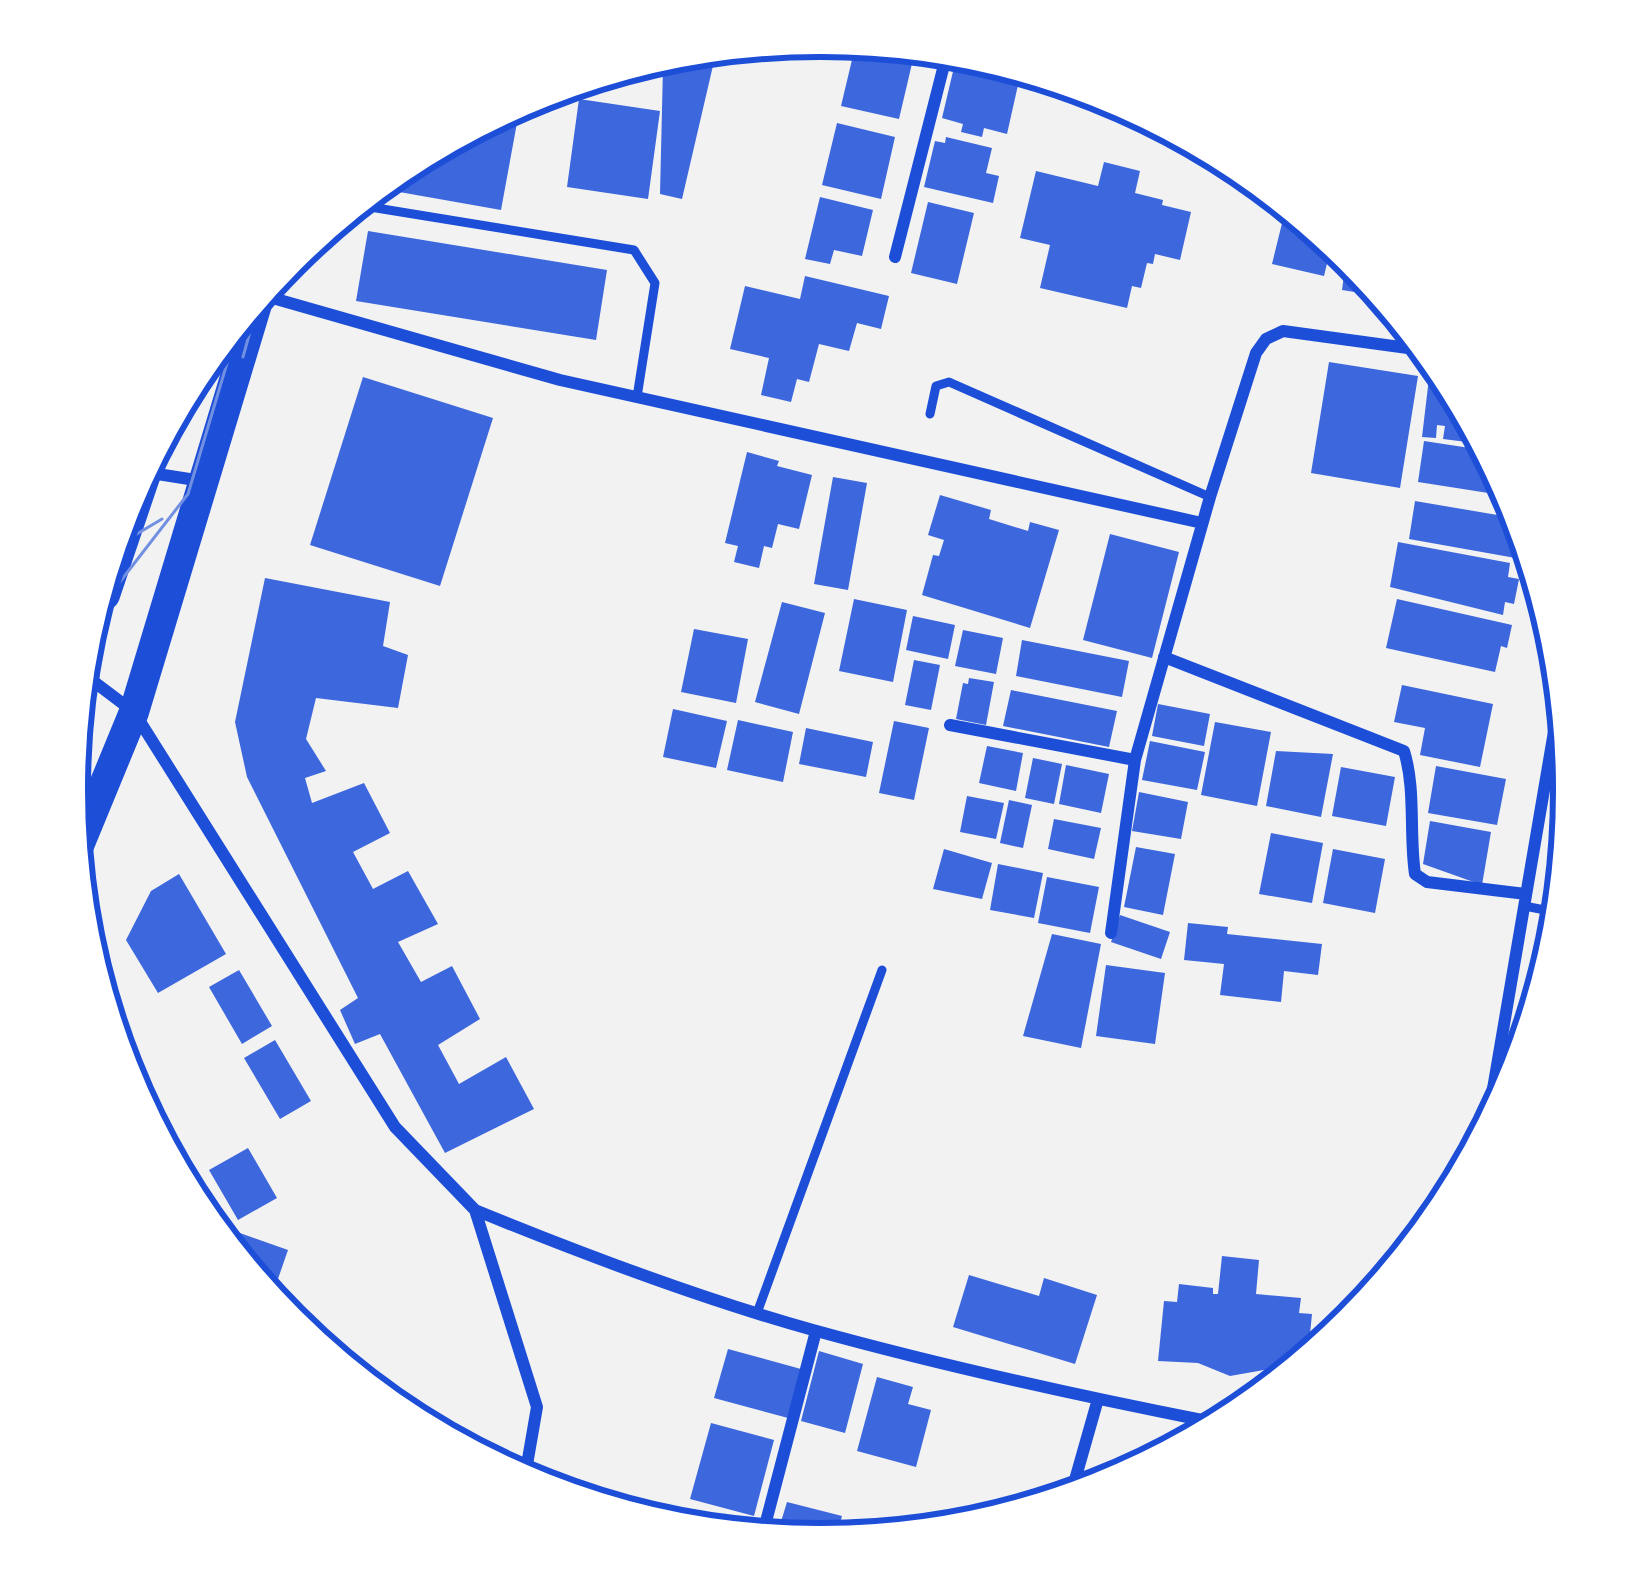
<svg xmlns="http://www.w3.org/2000/svg" width="1641" height="1580" font-family="Arial,sans-serif">
	<style>
		.building { fill: #3d67dc }
		.lines { fill: none; stroke-linecap: round; stroke-linejoin: round }
		.service { stroke: #1d4ed8; stroke-width: 9 }
		.minor { stroke: #1d4ed8; stroke-width: 12 }
		.primary { stroke: #1d4ed8; stroke-width: 30 }
		.tram { stroke: #7290e2; stroke-width: 3 }
		.rim { fill: none; stroke: #1d4ed8; stroke-width: 6 }
	</style>
	<rect width="100%" height="100%" fill="#f2f2f2"/>
	<!-- building -->
	<path class="building" d="M856,43L914,55L899,119L841,106Z
		M715,57L682,199L660,194L663,67Z
		M955,63L1020,76L1007,134L984,128L982,137L961,132L963,124L942,118Z
		M579,99L660,111L648,199L567,187Z
		M521,101L501,210L388,190Z
		M837,123L895,137L881,199L822,185Z
		M946,137L992,148L986,173L999,176L993,203L924,187L935,141L945,143Z
		M1104,162L1140,171L1135,193L1163,200L1162,205L1191,212L1180,260L1155,254L1153,264L1147,263L1141,288L1132,286L1127,308L1040,288L1050,245L1020,238L1036,171L1098,186Z
		M820,197L873,210L862,256L834,250L830,264L805,259Z
		M928,202L974,213L957,284L911,273Z
		M1285,211L1332,243L1324,276L1272,264Z
		M368,231L607,270L596,340L356,301Z
		M1347,253L1354,257L1380,296L1342,290Z
		M805,276L889,296L881,329L857,323L849,351L819,344L809,382L797,379L791,402L761,395L769,358L730,349L745,286L800,299Z
		M1329,362L1418,376L1400,488L1311,473Z
		M363,377L493,418L440,586L310,545Z
		M1429,378H1435L1469,429L1467,442L1443,439L1445,426L1437,425L1436,438L1422,437Z
		M1424,441L1483,450L1514,497L1418,482Z
		M747,452L779,461L777,466L812,475L799,529L778,524L772,548L764,546L759,568L734,562L738,546L725,543Z
		M833,477L867,483L848,590L814,584Z
		M940,495L991,510L989,519L1028,531L1030,522L1059,530L1030,628L922,595L933,555L939,556L944,540L928,535Z
		M1415,501L1521,519L1525,540L1521,559L1409,539Z
		M1110,534L1179,552L1152,658L1083,640Z
		M1398,542L1510,563L1508,577L1519,579L1514,604L1505,602L1503,615L1390,587Z
		M265,578L390,602L383,646L408,655L398,708L316,698L306,739L326,771L305,778L312,803L364,783L390,833L353,852L373,889L408,871L438,924L398,942L421,982L452,966L480,1019L438,1045L459,1084L506,1057L534,1109L445,1153L380,1034L355,1044L340,1010L358,998L247,777L235,722Z
		M854,599L907,610L893,682L839,671Z
		M1397,599L1512,625L1507,648L1501,646L1495,672L1386,648Z
		M782,602L825,613L799,714L755,702Z
		M913,616L955,625L948,659L906,650Z
		M694,629L748,639L736,703L681,692Z
		M963,630L1003,638L996,674L955,666Z
		M1022,640L1129,661L1122,697L1016,676Z
		M914,660L940,665L931,710L905,705Z
		M969,678L994,682L986,725L956,719L963,683L968,684Z
		M1402,685L1493,704L1480,767L1420,755L1425,728L1394,722Z
		M1011,690L1117,711L1109,747L1003,726Z
		M1158,704L1210,714L1204,746L1152,736Z
		M673,709L727,721L716,768L663,757Z
		M738,720L793,732L783,782L727,770Z
		M894,721L929,728L914,800L879,793Z
		M1215,722L1271,732L1257,806L1201,795Z
		M806,728L873,742L866,777L799,764Z
		M1150,741L1205,752L1197,790L1142,780Z
		M987,746L1023,753L1016,791L979,783Z
		M1276,751L1333,754L1321,817L1266,806Z
		M1033,758L1062,764L1054,804L1025,798Z
		M1066,765L1109,774L1101,813L1059,804Z
		M1436,766L1506,779L1497,825L1428,813Z
		M1341,767L1395,777L1386,826L1332,816Z
		M1139,792L1188,802L1181,839L1132,831Z
		M967,796L1004,803L996,839L960,832Z
		M1009,800L1032,805L1023,848L1000,843Z
		M1054,819L1101,828L1094,859L1048,849Z
		M1430,821L1491,832L1482,885L1423,864Z
		M1271,833L1323,843L1312,903L1259,894Z
		M1136,847L1175,854L1163,915L1124,907Z
		M944,849L992,863L982,899L933,889Z
		M1333,849L1385,859L1375,913L1323,903Z
		M998,864L1043,873L1034,918L990,910Z
		M179,874L226,954L158,993L126,940L151,891Z
		M1047,877L1099,887L1090,933L1038,923Z
		M1120,915L1170,932L1161,959L1111,942Z
		M1188,923L1228,927L1227,934L1322,944L1318,975L1284,971L1281,1002L1220,995L1224,964L1184,960Z
		M1052,934L1101,944L1081,1048L1023,1036Z
		M1106,965L1165,973L1155,1044L1096,1036Z
		M239,970L272,1026L242,1044L209,987Z
		M275,1040L311,1101L280,1119L244,1058Z
		M248,1148L277,1198L238,1220L209,1170Z
		M223,1227L288,1250L271,1299L258,1279Z
		M1222,1256L1259,1260L1256,1294L1301,1298L1299,1313L1312,1314L1308,1354L1281,1372L1264,1370L1230,1376L1198,1363L1158,1361L1164,1301L1177,1302L1179,1284L1213,1288V1294H1218Z
		M969,1275L1039,1296L1044,1278L1097,1295L1075,1364L953,1327Z
		M728,1349L801,1369L788,1418L714,1398Z
		M819,1351L863,1364L845,1433L801,1421Z
		M877,1377L913,1387L908,1404L931,1410L916,1467L857,1451Z
		M711,1423L774,1440L754,1516L690,1499Z
		M787,1502L842,1516L835,1541L820,1544L777,1535Z
		M854,1519L893,1530L849,1538Z"/>
	<g class="lines">
		<!-- service -->
		<path class="service" d="M364,206L634,250L655,283L637,397
			M930,414L936,386L949,382L1210,497
			M1550,760L1569,763
			M1524,906L1550,911
			M757,1313L882,970"/>
		<!-- minor -->
		<path class="minor" d="M895,257L945,61
			M262,295L560,380L1202,523
			M151,473L202,481
			M1164,657L1404,751C1416,789 1409,834 1415,874L1427,882L1526,894
			M89,678L134,712L395,1127L475,1210L537,1407L524,1482
			M950,725L1135,760
			M1111,933L1135,760L1210,497L1256,353L1266,339L1283,331L1415,349
			M1487,1124L1558,708
			M475,1210C585,1255 698,1298 813,1330C943,1366 1075,1395 1207,1421
			M1071,1494L1098,1399
			M763,1533L816,1331"/>
		<!-- primary -->
		<path class="primary" d="M105,595L150,462
			M78,848L134,712L258,301"/>
		<!-- tram -->
		<path class="tram" d="M243,357L259,299
			M116,541L130,538L162,519
			M96,640L119,583L188,494L236,333"/>
	</g>
	<!-- crop -->
	<path d="M0 0H1641V1580H0ZM820 57H821A732 732 0 0 1 1553 789V791A732 732 0 0 1 821 1523H820A732 732 0 0 1 88 791V789A732 732 0 0 1 820 57Z" fill="#fff" fill-rule="evenodd"/>
	<path class="rim" d="M820 57H821A732 732 0 0 1 1553 789V791A732 732 0 0 1 821 1523H820A732 732 0 0 1 88 791V789A732 732 0 0 1 820 57Z"/>
</svg>
